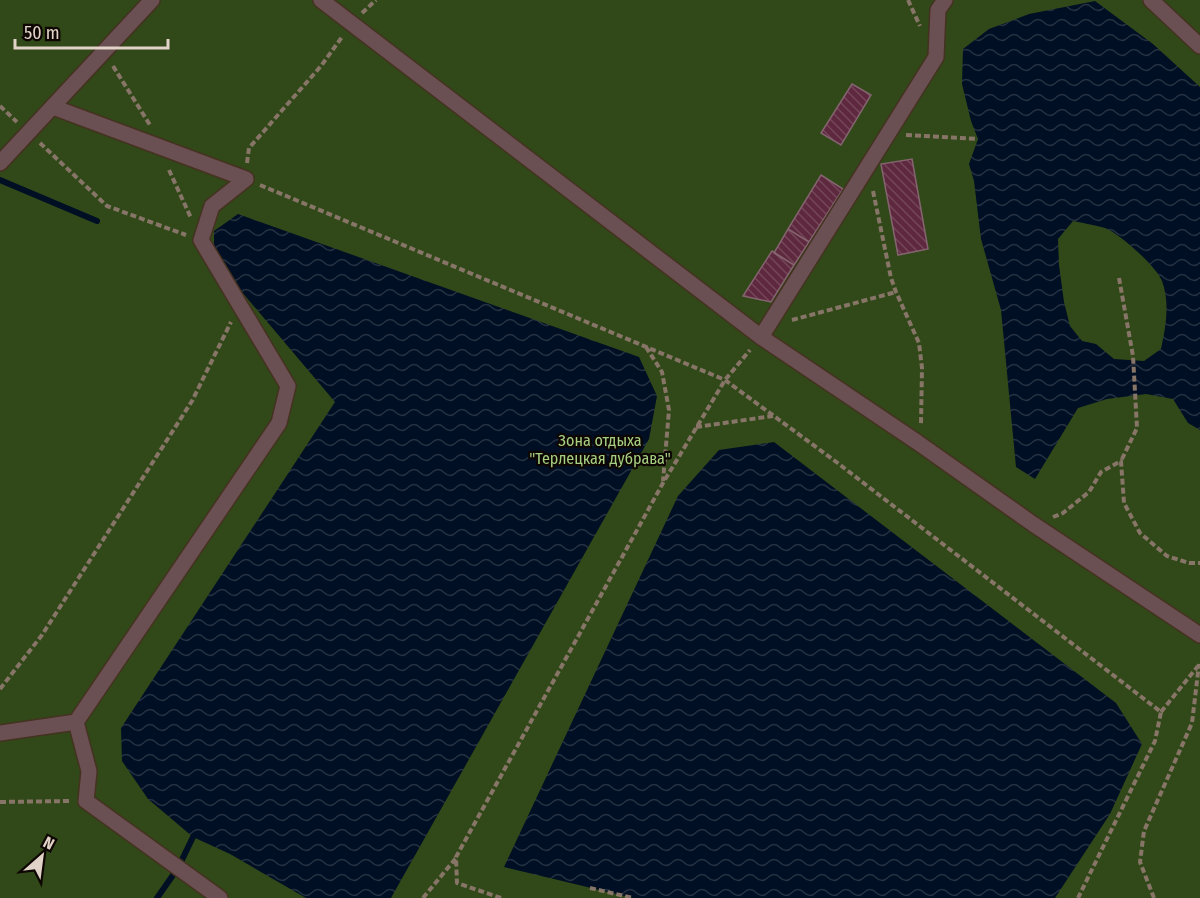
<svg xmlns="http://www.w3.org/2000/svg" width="1200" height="898" font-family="'Fira Sans Condensed',sans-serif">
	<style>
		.park { fill: #314819 }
		.water { fill: url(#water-waves); fill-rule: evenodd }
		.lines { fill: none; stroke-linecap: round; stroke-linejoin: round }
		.stream { stroke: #000f23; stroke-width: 6 }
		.building { fill: url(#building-back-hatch); stroke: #84646f; stroke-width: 1.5 }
		.minor-casing { stroke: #453221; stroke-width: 18 }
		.path { stroke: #877567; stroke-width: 4; stroke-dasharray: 6 3; stroke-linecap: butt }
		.minor { stroke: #6b5053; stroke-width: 15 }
		.labels { text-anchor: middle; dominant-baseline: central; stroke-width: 4.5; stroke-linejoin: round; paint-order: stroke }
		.park-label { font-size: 16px; fill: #a5cf81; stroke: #0e0602 }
	</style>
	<defs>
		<pattern id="water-waves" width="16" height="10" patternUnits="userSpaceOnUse" patternTransform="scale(1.5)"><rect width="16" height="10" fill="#000f23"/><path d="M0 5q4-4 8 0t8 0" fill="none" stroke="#253141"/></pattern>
		<pattern id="building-back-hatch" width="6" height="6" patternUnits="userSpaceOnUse" patternTransform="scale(1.5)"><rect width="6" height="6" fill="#5e283e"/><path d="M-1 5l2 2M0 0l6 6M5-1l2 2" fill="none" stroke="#754658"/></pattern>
	</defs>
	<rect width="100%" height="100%" fill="#2c1806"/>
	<!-- park -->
	<path class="park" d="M0,0H1200V898H0Z"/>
	<!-- water -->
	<path class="water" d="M1095,1L1153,44L1200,87V430L1188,423L1173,399L1146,394L1107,399L1078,408L1035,479L1016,467L1001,310L981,239L974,181L969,164L978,139L971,121L962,84L963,49L989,29L1029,14ZM1073,221C1083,223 1095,225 1105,228C1119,233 1157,267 1162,281C1170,303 1166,326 1161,349L1144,361L1114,359L1096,344L1082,341L1070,326L1064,302L1059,265L1058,239Z
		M238,214L639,357L657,396L649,439L391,898H306L230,854L193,837L148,799L122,761L121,728L335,402L214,259V231Z
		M774,442L1116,703L1142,744L1110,814L1055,898H633L504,867L678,496L719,450Z"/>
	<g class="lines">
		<!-- stream -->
		<path class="stream" d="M0,180L97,221
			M157,898L178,868L193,837"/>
	</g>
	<!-- building -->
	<path class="building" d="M852,84L871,95L841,145L821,133Z
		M912,159L928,249L898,255L881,164Z
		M821,175L843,189L809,242L788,229Z
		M788,229L809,242L794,265L774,253Z
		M772,251L794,265L771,302L743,296Z"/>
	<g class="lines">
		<defs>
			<path id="minor" d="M321,0L761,337L917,442L1033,524L1200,635
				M1151,0L1200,46
				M0,163L152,0
				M761,337L936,57L938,10L945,0
				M76,722L89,771L86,801L220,898
				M0,733L76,722L279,423L288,386L201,240L212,206L246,179L53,107"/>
		</defs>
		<!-- minor casing -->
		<use href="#minor" class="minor-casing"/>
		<!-- path -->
		<path class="path" d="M908,0L920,26
			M362,13L376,0
			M113,66L150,125
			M0,106L17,122
			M906,135L978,139
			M40,143L107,206L186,235
			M247,163L249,148L321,66L342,37
			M169,170L191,218
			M260,185L725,380L835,461L1161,712L1155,741L1078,898
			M873,191L891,278L896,292L919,343L922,368L921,424
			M1119,278L1133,356L1137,428L1121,461
			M792,320L896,292
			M646,347L662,372L669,410L663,481
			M696,427L773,416
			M1053,517L1063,513L1089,492L1101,472L1121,461L1124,503L1140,533L1167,556L1189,563H1200
			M0,689L42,635L192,401L231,322
			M1161,712L1198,666
			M0,802L71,801
			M590,888L633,898
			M423,898L456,858
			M501,898L457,883L456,857L663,483L725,380L750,350
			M1154,898L1140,862L1144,831L1192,723L1199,664"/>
		<!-- minor -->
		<use href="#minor" class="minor"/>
	</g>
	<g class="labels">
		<!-- park labels -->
		<g class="park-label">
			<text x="600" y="440">Зона отдыха<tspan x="600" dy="18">"Терлецкая дубрава"</tspan></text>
		</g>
	</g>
	<!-- north arrow -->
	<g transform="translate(42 856) rotate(28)" stroke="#0e0602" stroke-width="4.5" paint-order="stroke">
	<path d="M0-4.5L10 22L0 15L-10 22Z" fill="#e2d3c8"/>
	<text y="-9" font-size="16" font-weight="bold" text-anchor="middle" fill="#e2d3c8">N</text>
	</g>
	<!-- scale -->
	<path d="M15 39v9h153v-9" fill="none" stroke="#e2d3c8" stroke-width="3"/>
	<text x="24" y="39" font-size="18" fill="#e2d3c8" stroke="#0e0602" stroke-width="4.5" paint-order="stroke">50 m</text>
</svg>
